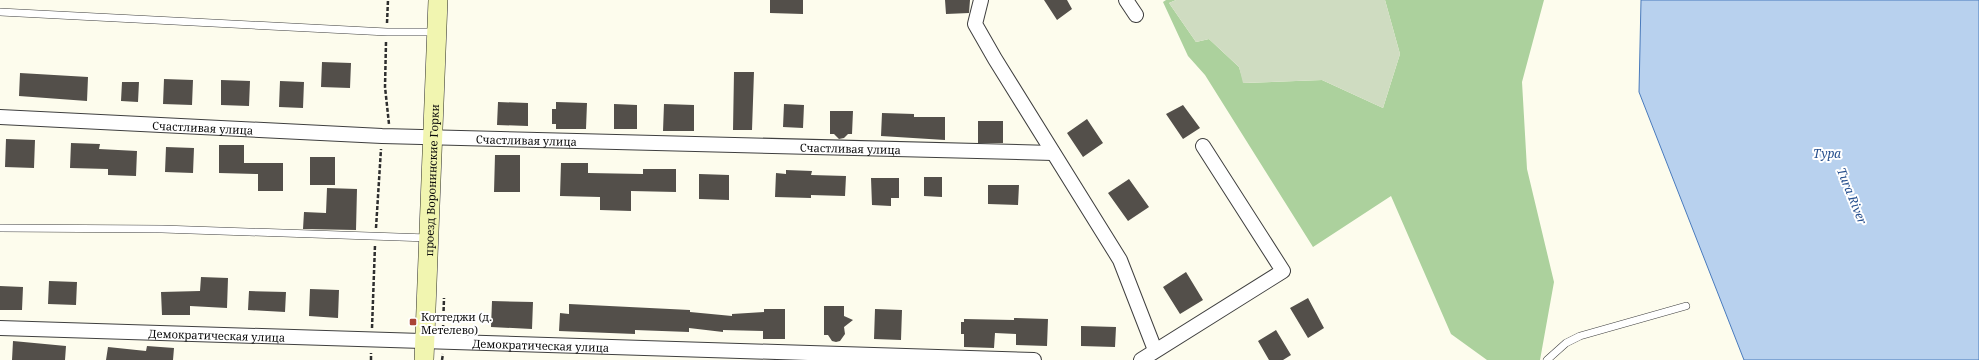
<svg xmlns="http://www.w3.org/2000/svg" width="1979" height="360" font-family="'Noto Serif',serif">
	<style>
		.forest { fill: #acd19d }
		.cemetery { fill: #cfdcc1 }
		.water { fill: #b8d1ee; stroke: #497abc }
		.building { fill: #534f4a }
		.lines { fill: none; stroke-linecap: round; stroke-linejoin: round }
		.lane-casing { stroke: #3f3f3f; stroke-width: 8 }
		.street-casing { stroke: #3f3f3f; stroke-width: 16 }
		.secondary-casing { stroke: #2e2e2e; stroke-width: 20 }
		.path { stroke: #2e2e2e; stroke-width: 2.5; stroke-dasharray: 4 2; stroke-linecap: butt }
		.lane { stroke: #fff; stroke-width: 7 }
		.street { stroke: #fff; stroke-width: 14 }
		.secondary { stroke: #f1f5b0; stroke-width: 19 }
		.poi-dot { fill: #aa4436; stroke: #fff; stroke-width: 1.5 }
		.labels { text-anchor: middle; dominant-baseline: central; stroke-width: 4; stroke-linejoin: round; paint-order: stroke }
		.street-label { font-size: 11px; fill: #0c0c0c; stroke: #fff }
		.poi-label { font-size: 11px; fill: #0c0c0c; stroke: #fff; text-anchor: start }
		.water-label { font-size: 12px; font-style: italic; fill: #264f8d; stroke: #fff }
	</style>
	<rect width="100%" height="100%" fill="#fdfced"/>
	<!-- forest -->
	<path class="forest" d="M1166,0H1176L1169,3L1196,42L1209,39L1239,67L1244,83L1322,80L1383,108L1400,54L1385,0H1544L1522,82L1527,169L1554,282L1540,360H1487L1451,334L1391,196L1313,247L1205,75L1188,56L1163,2Z"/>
	<!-- cemetery -->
	<path class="cemetery" d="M1176,0H1385L1400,54L1383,108L1322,80L1243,83L1239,67L1209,39L1196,42L1169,3Z"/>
	<!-- water -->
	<path class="water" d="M1641,0H1979V360H1744L1639,92Z"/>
	<!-- building -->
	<path class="building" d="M770,0H803V14L770,13Z
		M945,0H970L969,13L946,14Z
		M1044,0H1067L1072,9L1057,20Z
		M322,62L351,63L350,88L321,87Z
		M734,72H754L752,130H733Z
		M20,73L88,77L87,101L19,96Z
		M164,79L193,80L192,105L163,104Z
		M221,80L250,81L249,106L221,105Z
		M280,81L304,82L303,108L279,107Z
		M122,82H139L138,102L121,101Z
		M498,102L528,103V126L497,125Z
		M556,102L587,103L586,129H556V124H552V109H556Z
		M614,104L637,105V129H614Z
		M664,104L694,105V131H663Z
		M784,104L804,105L803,128L783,127Z
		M1183,105L1200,128L1183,139L1166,114Z
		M830,111H853L852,134H848L844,138L839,139L834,134H830Z
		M882,113L914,114V117H945V140L881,136Z
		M1087,119L1103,143L1083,157L1067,133Z
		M978,121H1003V143H978Z
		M6,139L35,140L34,168L5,167Z
		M71,143L100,144L99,149L137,151L136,176L108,175V169L70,168Z
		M219,145H244V163H283V191H258V174L219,173Z
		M166,147L194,148L193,173L165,172Z
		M495,155H520V192H494Z
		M310,157H335V185H310Z
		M561,163H588V173L643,174V169H676V192L631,191V211L600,210V197L560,196Z
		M786,170L812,171L811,175L846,176L845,196L811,195V198L775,197L776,173L786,174Z
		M699,174L729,175V200L699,199Z
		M924,177H942V197L924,196Z
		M871,178H899V198H891V206L872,205Z
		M1129,179L1149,207L1128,221L1108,193Z
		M988,185H1019L1018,205L988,204Z
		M327,188L357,189L356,230L303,229L304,212L326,213Z
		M1186,272L1203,300L1180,314L1163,287Z
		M201,277L228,278L227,308L190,306V315H162L161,292L200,291Z
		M49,281L77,282L76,305L48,304Z
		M0,286L23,287L22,310H0Z
		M310,289L339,290L338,318L309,316Z
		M249,291L286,292L285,312L248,310Z
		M1308,298L1324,328L1308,338L1290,308Z
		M492,301L533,302L532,329L491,327Z
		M569,304L690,310V312L732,316V314L764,312V309H785V339H763V331L723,330V332L689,328V332L635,330V334L559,331L560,313L569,314Z
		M824,306H844V316L853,320L844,327L845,334L840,341L836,342L832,341L828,335H824Z
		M875,309L902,310L901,340L874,339Z
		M1014,318L1048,319L1047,346L1016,345V334L995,333L994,348L964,347V334H961V322H964V319L1014,320Z
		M1081,326L1116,327L1115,347L1081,346Z
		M1276,330L1291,355L1283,360H1269L1258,341Z
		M13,341L66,346L65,360H12Z
		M147,346L174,348L173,360H106L108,347L146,351Z"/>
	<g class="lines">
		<defs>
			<path id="lane" d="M0,12L387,32H435
				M0,228L162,229L428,238
				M1547,360L1566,343L1580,336L1686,306"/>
			<g id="street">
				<path d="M981,0L975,24L995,59L1120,260L1155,350"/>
				<path d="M1126,0L1136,15"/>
				<path id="s1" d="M0,117L382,136L1053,153"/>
				<path id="s2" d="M0,328L1034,360"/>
				<path d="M1141,360L1283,271L1203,146"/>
			</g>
			<g id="secondary">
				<path id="s3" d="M424,360L438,0"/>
			</g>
		</defs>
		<!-- lane casing -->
		<use href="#lane" class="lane-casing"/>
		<!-- street casing -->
		<use href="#street" class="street-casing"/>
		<!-- secondary casing -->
		<use href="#secondary" class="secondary-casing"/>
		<!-- path -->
		<path class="path" d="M387,23L388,0
			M386,42L385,87L389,124
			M376,228L381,149
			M372,328L375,245
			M443,329L444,298
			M371,360V353
			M442,360L443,354"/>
		<!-- lane -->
		<use href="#lane" class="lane"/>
		<!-- street -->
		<use href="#street" class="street"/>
		<!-- secondary -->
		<use href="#secondary" class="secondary"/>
	</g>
	<!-- markers -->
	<rect class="poi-dot" x="409" y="318" width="8" height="8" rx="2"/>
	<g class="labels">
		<!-- street labels -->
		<g class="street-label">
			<text stroke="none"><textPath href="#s1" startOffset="203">Счастливая улица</textPath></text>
			<text stroke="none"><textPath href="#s1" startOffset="527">Счастливая улица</textPath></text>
			<text stroke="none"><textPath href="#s1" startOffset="851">Счастливая улица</textPath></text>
			<text stroke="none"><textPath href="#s3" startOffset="180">проезд Воронинские Горки</textPath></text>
			<text stroke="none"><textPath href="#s2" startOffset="217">Демократическая улица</textPath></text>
			<text stroke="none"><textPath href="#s2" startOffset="541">Демократическая улица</textPath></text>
		</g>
		<!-- poi labels -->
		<g class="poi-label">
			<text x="421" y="316">Коттеджи (д.<tspan x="421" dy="13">Метелево)</tspan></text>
		</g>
		<!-- water labels -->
		<g class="water-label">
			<text x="1827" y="153">Тура</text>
			<text transform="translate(1852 196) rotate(68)">Tura River</text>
		</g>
	</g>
</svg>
